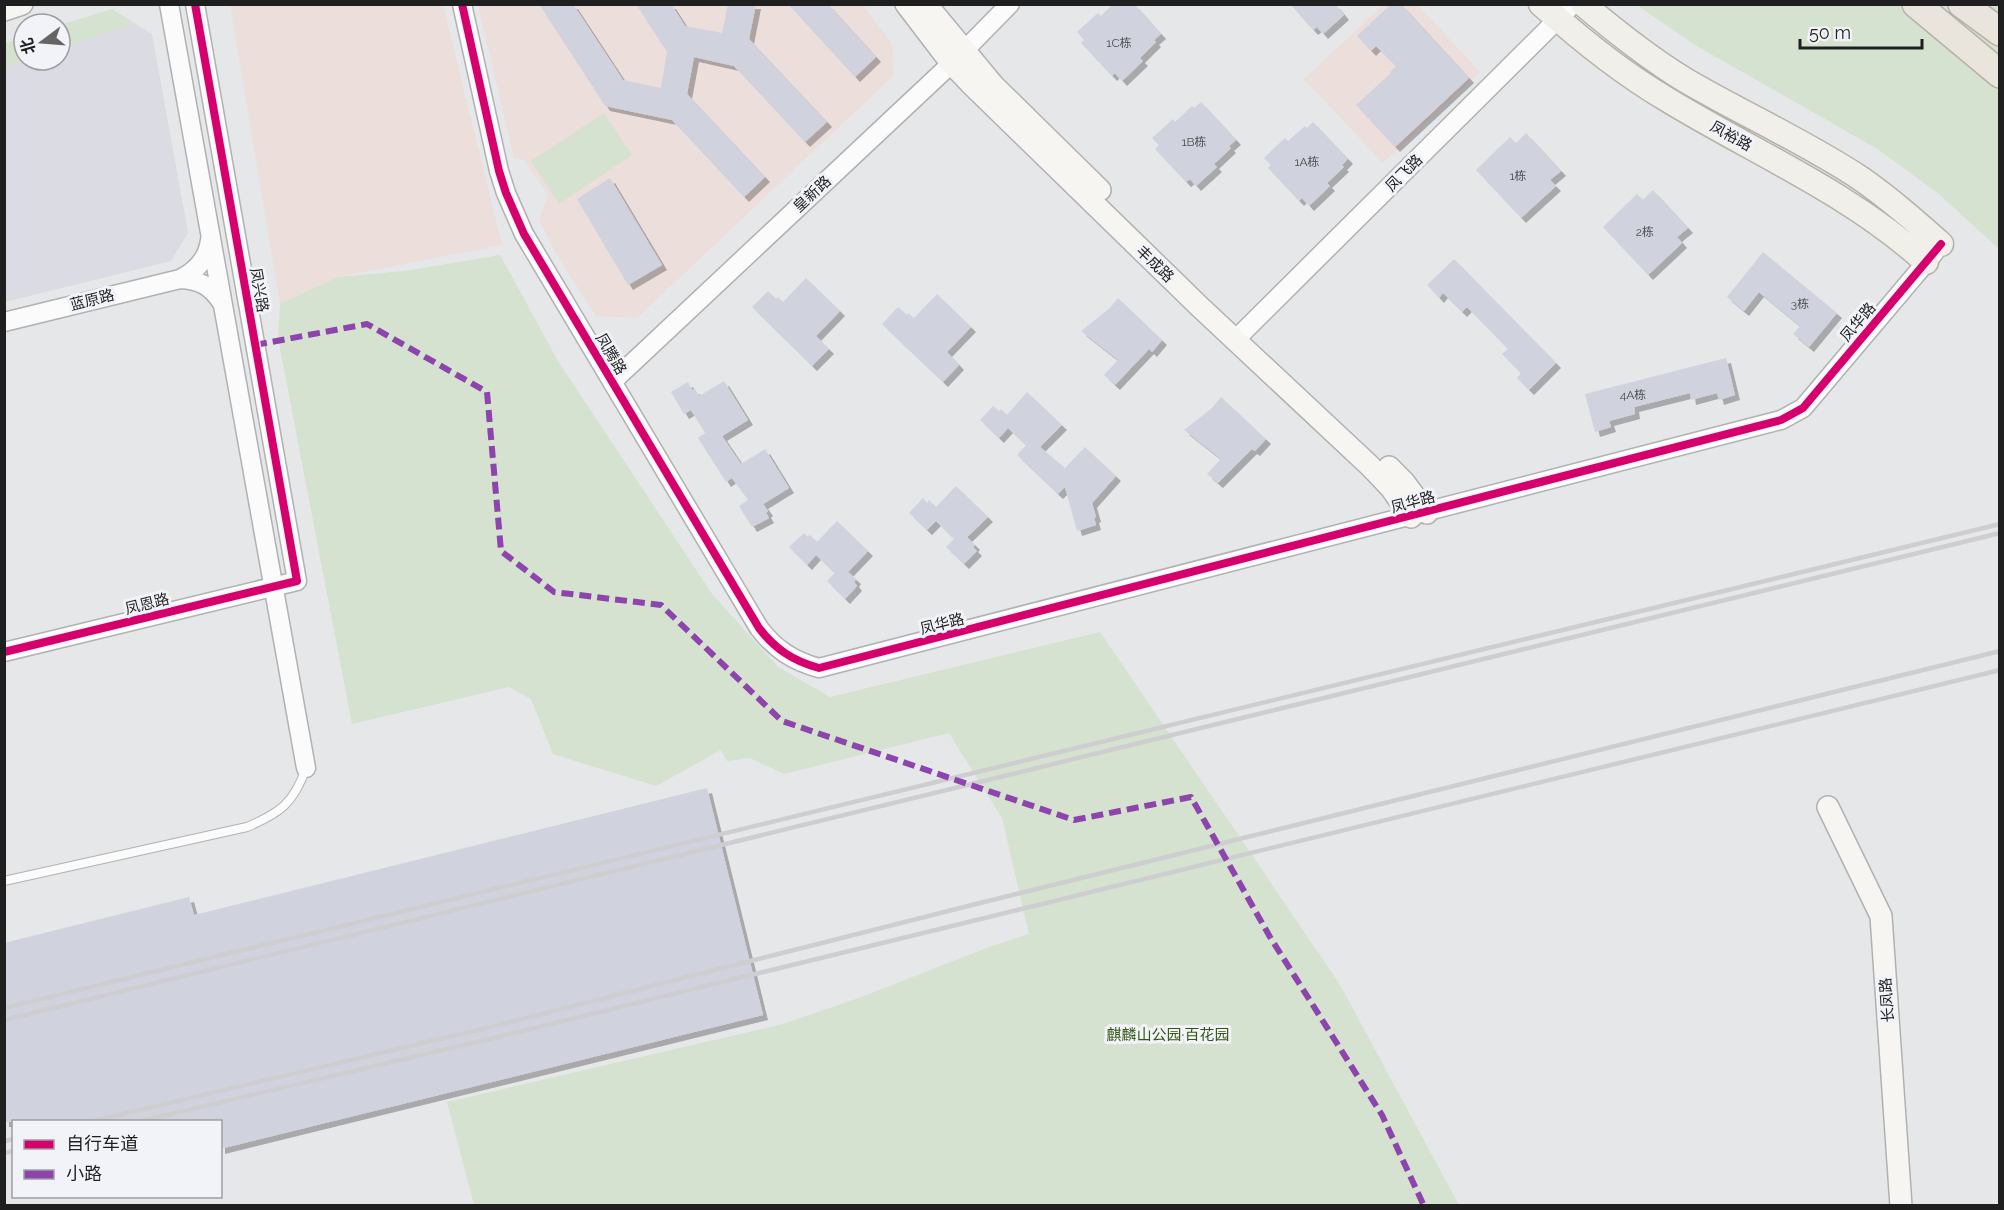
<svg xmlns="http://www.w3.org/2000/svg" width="2004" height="1210" font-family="Raleway,'Noto Sans SC',sans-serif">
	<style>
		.built { fill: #dadbe3 }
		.education { fill: #ecdedb }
		.green { fill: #d5e2cf }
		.building { fill: #d0d2dd; filter: url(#shadow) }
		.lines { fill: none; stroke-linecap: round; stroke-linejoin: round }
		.service-casing { stroke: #b0b1b2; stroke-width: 10 }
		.tertiary-casing { stroke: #b0b1b2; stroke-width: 21 }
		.secondary-casing { stroke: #b0b1b2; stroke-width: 24 }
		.primary-casing { stroke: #b6b2a9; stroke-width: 27 }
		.motorway-casing { stroke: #b6b2a9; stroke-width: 30 }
		.service { stroke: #fbfbfc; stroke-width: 8 }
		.tertiary { stroke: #fbfbfc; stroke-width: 18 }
		.secondary { stroke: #f6f5f2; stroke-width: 21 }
		.primary { stroke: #f0efe9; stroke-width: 24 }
		.motorway { stroke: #e9e5dc; stroke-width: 27 }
		.rail { stroke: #ceced0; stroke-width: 4.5 }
		.quiet { stroke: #8e44ad; stroke-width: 6; stroke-dasharray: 12 6; stroke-linecap: butt }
		.cycleway-casing { stroke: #f2f3f8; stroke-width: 11 }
		.cycleway { stroke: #d6006c; stroke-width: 8 }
		.labels { text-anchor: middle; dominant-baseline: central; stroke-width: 6; stroke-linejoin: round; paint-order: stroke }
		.number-label { font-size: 12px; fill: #4c4d50 }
		.street-label { font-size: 15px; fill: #1f1f20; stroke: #f2f3f8 }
		.park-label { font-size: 15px; fill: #32560f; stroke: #f2f3f8 }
	</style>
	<defs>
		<filter id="shadow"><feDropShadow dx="5" dy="5" stdDeviation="0" flood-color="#0004"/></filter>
	</defs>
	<rect width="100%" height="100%" fill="#e6e7e9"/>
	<!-- built -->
	<path class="built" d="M134,23L152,34L188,233L171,261L5,302L4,67L24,60H60V48Z"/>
	<!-- education -->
	<path class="education" d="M1384,4L1418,5L1480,72L1383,163L1304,79Z
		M230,5H443L502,245L338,277L280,304Z
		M478,5H863L892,44L894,75L637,318L596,316L554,250L539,220L548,194L524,160L514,158Z"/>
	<!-- green -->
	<path class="green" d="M1637,5H1999V249L1939,194L1879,150L1695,45Z
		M112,9L134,23L60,48V25Z
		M24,37V60L5,67V43Z
		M604,113L632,155L559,204L531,161Z
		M500,255L558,361L712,594L778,667L830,697L1100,632L1339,983L1459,1205H474L447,1102L783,1024L859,998L989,947L1029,934L1002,818L949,733L784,774L750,758L727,761L721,750L656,786L553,754L531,699L509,687L352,724L278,338L280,304L338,277L405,271Z"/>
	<!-- building -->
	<path class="building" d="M539,4H573L623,80L661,88L667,52L636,4H671L685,26L722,33L728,4H756L749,39L827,122L805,142L734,66L694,57L687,94L765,177L744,197L672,120L605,106Z
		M788,4H828L876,57L855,77Z
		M1113,4H1134L1161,34L1154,40L1156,42L1140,58L1143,61L1122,81L1115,73L1112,76L1081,43L1084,40L1077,32L1098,13L1101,16Z
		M1290,4H1335L1344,15L1323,34L1317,27L1313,30Z
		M1391,4H1401L1469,78L1395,147L1356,105L1391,73L1390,72L1396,66L1376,46L1371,51L1357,36Z
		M1201,102L1236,140L1229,146L1231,148L1214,164L1217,167L1196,186L1190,179L1186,182L1155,149L1159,145L1152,138L1173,119L1175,122L1192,106L1194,108Z
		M1313,122L1348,159L1342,165L1344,167L1327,183L1330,186L1309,206L1302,198L1299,201L1268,168L1271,165L1264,158L1285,138L1288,141L1305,126L1307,128Z
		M1526,133L1561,171L1550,180L1556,186L1521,218L1476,170L1510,137L1516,143Z
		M610,178L662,265L628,285L577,199Z
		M1653,190L1688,228L1677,237L1682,243L1648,275L1603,227L1637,194L1643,200Z
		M1763,252L1837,313L1809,347L1793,334L1800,326L1759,292L1744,311L1727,297Z
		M1454,259L1556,363L1529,390L1517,378L1521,373L1502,354L1508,349L1467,307L1462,312L1443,293L1439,298L1427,285Z
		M806,278L840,311L816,336L829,349L812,366L752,307L768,291L776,299L778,297L783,302Z
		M937,294L971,327L947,352L959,365L943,382L882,324L898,307L907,315L908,313L914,318Z
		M1118,298L1162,340L1152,352L1149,349L1115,385L1104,375L1118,360L1081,331L1109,309Z
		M1726,358L1735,395L1719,400L1717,393L1691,400L1690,393L1634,407L1635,414L1609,421L1611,427L1595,432L1585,394Z
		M724,381L748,420L722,436L741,464L765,449L789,488L763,504L768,511L766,513L769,518L752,527L739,506L748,500L732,478L726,482L698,438L705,433L691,410L684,414L671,392L688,382L692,390L695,389L699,396Z
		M1027,392L1062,425L1040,447L1065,468L1085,447L1116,476L1092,503L1096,517L1094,518L1096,525L1077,531L1065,487L1058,494L1017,455L1026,445L1008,428L999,438L980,420L993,406L999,411L1001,409L1007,415Z
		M1221,397L1266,439L1255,451L1252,449L1218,483L1207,474L1221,459L1184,430L1212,408Z
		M956,486L988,517L967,537L975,545L973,547L977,551L964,564L946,547L954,539L936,521L927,530L909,513L923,498L927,503L929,500L936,507Z
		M837,521L868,551L848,572L856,579L854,582L857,586L845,599L827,581L835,573L816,555L807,565L789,547L804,533L808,537L810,535L817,542Z
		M707,788L763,1015L220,1149V1122H4V943L189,897L194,915Z"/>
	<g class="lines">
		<defs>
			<path id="service" d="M4,881L247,827C280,813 294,803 306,768"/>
			<path id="tertiary" d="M169,4L306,768
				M462,4L499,171L506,193L524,234L759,628C775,649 793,661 819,668L1781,420L1803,408L1934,253
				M180,279C200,280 211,286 222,303
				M4,322L180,279C196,271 208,258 210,240
				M1235,340L1573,4
				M612,382L952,63L1010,4
				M4,652L297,581L195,4"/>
			<path id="secondary" d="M906,4L951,63L972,85L1200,307L1370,466L1391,488L1411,517
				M926,4L993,85L1100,190
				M4,10L22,4
				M1389,467L1404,482L1427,513
				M1828,807L1881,916L1901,1206"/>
			<path id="primary" d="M1541,4C1581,40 1622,73 1668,100C1755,153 1850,193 1926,262
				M1583,4C1615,31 1649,58 1685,80C1743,114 1804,141 1860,178C1889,198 1915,221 1941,244"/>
			<path id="motorway" d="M1916,4L2000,74
				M1962,4L2000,32"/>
		</defs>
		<!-- service casing -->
		<use href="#service" class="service-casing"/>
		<!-- tertiary casing -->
		<use href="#tertiary" class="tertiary-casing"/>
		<!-- secondary casing -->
		<use href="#secondary" class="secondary-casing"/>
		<!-- primary casing -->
		<use href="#primary" class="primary-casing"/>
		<!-- motorway casing -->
		<use href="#motorway" class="motorway-casing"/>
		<!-- service -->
		<use href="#service" class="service"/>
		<!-- tertiary -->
		<use href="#tertiary" class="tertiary"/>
		<!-- secondary -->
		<use href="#secondary" class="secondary"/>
		<!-- primary -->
		<use href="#primary" class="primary"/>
		<!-- motorway -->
		<use href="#motorway" class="motorway"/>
		<!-- rail -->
		<path class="rail" d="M4,1008L2000,524
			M4,1020L2000,533
			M89,1122L478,1030L968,906L2000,651
			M137,1122L481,1041L2000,670
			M4,1141L14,1139
			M4,1153L14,1151"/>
		<!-- quiet -->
		<path class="quiet" d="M255,345L367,324L487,392L501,551L554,592L661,605L782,721L1074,820L1191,797L1270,937L1382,1115L1424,1206"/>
		<defs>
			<path id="cycleway" d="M462,4L499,171L506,193L524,234L759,628C775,649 793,661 819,668L1781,420L1803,408L1941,244
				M4,652L297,581L195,4"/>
		</defs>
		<!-- cycleway casing -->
		<use href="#cycleway" class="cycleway-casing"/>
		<!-- cycleway -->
		<use href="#cycleway" class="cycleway"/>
	</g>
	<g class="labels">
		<!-- number labels -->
		<g class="number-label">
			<text x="1119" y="43">1C栋</text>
			<text x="1194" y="142">1B栋</text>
			<text x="1307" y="162">1A栋</text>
			<text x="1518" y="176">1栋</text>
			<text x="1645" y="232">2栋</text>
			<text x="1800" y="304">3栋</text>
			<text x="1633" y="395">4A栋</text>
		</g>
		<!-- street labels -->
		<g class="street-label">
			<text transform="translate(1731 136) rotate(29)">凤裕路</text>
			<text transform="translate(1404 173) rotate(-45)">凤飞路</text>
			<text transform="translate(812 194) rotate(-43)">皇新路</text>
			<text transform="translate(1155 264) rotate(44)">丰成路</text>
			<text transform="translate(259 290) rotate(80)">凤兴路</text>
			<text transform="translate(92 300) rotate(-14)">蓝原路</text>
			<text transform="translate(1858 322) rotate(-50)">凤华路</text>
			<text transform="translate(611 354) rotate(59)">凤腾路</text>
			<text transform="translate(1413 502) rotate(-15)">凤华路</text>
			<text transform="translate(147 604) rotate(-14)">凤恩路</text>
			<text transform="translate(942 624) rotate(-14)">凤华路</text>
			<text transform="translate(1887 1000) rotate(-94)">长凤路</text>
		</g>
		<!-- park labels -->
		<g class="park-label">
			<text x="1168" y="1035">麒麟山公园·百花园</text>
		</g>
	</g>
	<!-- border -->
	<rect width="2004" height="1210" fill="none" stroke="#1f1f20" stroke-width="12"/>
	<!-- legend -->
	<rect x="12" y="1120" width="210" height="78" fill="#f2f3f8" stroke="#9e9ea2" stroke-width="1.5"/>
	<rect x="24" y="1140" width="30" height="9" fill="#d6006c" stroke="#9e9ea2" stroke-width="1.5"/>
	<text x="66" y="1150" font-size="18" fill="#1f1f20">自行车道</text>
	<rect x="24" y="1170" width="30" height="9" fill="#8e44ad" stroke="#9e9ea2" stroke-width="1.5"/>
	<text x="66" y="1180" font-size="18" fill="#1f1f20">小路</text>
	<!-- north arrow -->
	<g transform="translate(42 42) rotate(254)"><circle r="28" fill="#f2f3f8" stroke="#9e9ea2" stroke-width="1.5"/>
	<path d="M0-4.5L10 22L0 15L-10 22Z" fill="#656566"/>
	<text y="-9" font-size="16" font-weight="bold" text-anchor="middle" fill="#1f1f20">北</text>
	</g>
	<!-- scale -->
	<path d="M1800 39v9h122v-9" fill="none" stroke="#1f1f20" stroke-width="3"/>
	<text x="1809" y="39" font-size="18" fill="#1f1f20" stroke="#f2f3f8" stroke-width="4.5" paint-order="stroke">50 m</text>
</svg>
